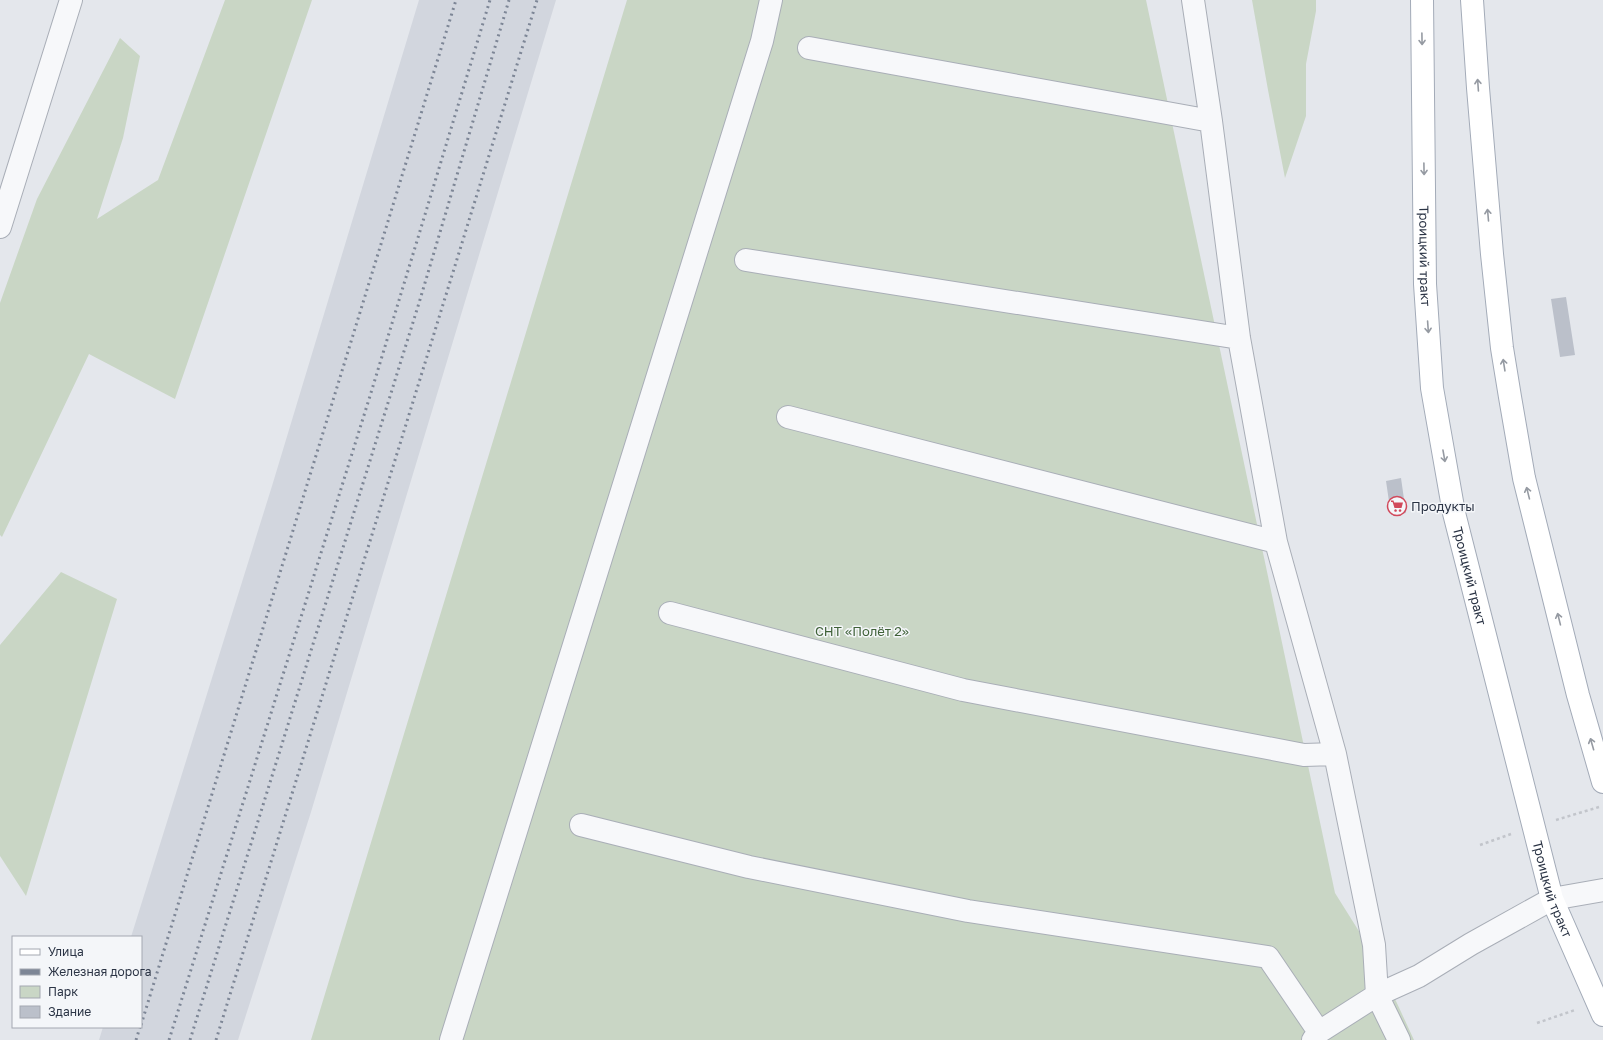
<svg xmlns="http://www.w3.org/2000/svg" width="1603" height="1040" font-family="'Golos Text',sans-serif">
	<style>
		.built { fill: #d2d6de }
		.green { fill: #c9d6c5 }
		.building { fill: #bbc0ca }
		.lines { fill: none; stroke-linecap: round; stroke-linejoin: round }
		.minor-casing { stroke: #a9aeb7; stroke-width: 24 }
		.major-casing { stroke: #a3abb8; stroke-width: 24 }
		.path { stroke: #c2c5cb; stroke-width: 2.5; stroke-dasharray: 3 3; stroke-linecap: butt }
		.minor { stroke: #f7f8fa; stroke-width: 22 }
		.major { stroke: #fff; stroke-width: 22 }
		.rail { stroke: #7d8696; stroke-width: 3; stroke-dasharray: 2 4; stroke-linecap: butt }
		.oneway { stroke: #959aa2 }
		.labels { text-anchor: middle; dominant-baseline: central; stroke-width: 3; stroke-linejoin: round; paint-order: stroke }
		.street-label { font-size: 13px; fill: #2b3445; stroke: #f4f6f9 }
		.poi-label { font-size: 13px; fill: #2b3445; stroke: #f4f6f9; text-anchor: start }
		.park-label { font-size: 13px; fill: #3f6138; stroke: #f4f6f9 }
	</style>
	<rect width="100%" height="100%" fill="#e4e7ec"/>
	<!-- built -->
	<path class="built" d="M419,0H556L311,812L238,1040H99L103,1027H141V937H131L272,486Z"/>
	<!-- green -->
	<path class="green" d="M225,0H312L175,399L89,354L2,537L0,535V303L37,199L120,38L140,56L123,138L97,219L158,180Z
		M627,0H1146L1335,893L1377,960L1414,1040H311Z
		M1252,0H1316V11L1306,64V116L1285,178L1268,90Z
		M61,572L117,599L26,896L0,856V645Z"/>
	<!-- building -->
	<path class="building" d="M1566,297L1575,355L1560,357L1551,299Z
		M1401,478L1406,513L1391,515L1386,481Z"/>
	<g class="lines">
		<defs>
			<path id="minor" d="M1193,0L1211,121L1239,338L1276,542L1335,754
				M809,48L1211,121
				M0,227L71,0
				M746,260L1239,338
				M788,417L1276,542
				M670,613L963,690L1304,755L1335,754L1374,945L1377,995L1399,1040
				M581,825L749,867L968,911L1268,957L1319,1032
				M451,1040L762,41L771,0
				M1313,1040L1319,1032L1377,995L1419,976L1471,944L1552,899L1603,890"/>
			<g id="major">
				<path id="s1" d="M1422,0L1425,284L1432,388L1454,513L1552,899L1603,1015"/>
				<path d="M1472,0L1478,88L1492,254L1502,348L1510,397L1524,478L1578,695L1603,782"/>
			</g>
		</defs>
		<!-- minor casing -->
		<use href="#minor" class="minor-casing"/>
		<!-- major casing -->
		<use href="#major" class="major-casing"/>
		<!-- path -->
		<path class="path" d="M1556,820L1599,807
			M1480,845L1511,834
			M1537,1023L1575,1010"/>
		<!-- minor -->
		<use href="#minor" class="minor"/>
		<!-- major -->
		<use href="#major" class="major"/>
		<!-- rail -->
		<path class="rail" d="M141,1025L456,0
			M136,1040L140,1027
			M169,1040L370,396L490,0
			M190,1040L419,303L509,0
			M216,1040L537,0"/>
	</g>
	<!-- one-way arrows -->
	<defs><path id="oneway-shaft" d="M-6 0H5M1.5-3L5.5 0L1.5 3" fill="none" stroke-width="1.6" stroke-linecap="round" stroke-linejoin="round"/></defs>
	<g class="oneway">
		<use href="#oneway-shaft" transform="translate(1422 39) rotate(89)"/>
		<use href="#oneway-shaft" transform="translate(1478 85) rotate(-94)"/>
		<use href="#oneway-shaft" transform="translate(1424 169) rotate(89)"/>
		<use href="#oneway-shaft" transform="translate(1488 215) rotate(-95)"/>
		<use href="#oneway-shaft" transform="translate(1428 327) rotate(86)"/>
		<use href="#oneway-shaft" transform="translate(1504 365) rotate(-99)"/>
		<use href="#oneway-shaft" transform="translate(1444 456) rotate(80)"/>
		<use href="#oneway-shaft" transform="translate(1528 493) rotate(-104)"/>
		<use href="#oneway-shaft" transform="translate(1559 619) rotate(-104)"/>
		<use href="#oneway-shaft" transform="translate(1592 744) rotate(-106)"/>
	</g>
	<!-- icons -->
	<defs>
		<symbol id="supermarket-ring" viewBox="-11 -11 22 22"><circle r="9.5" fill="#f4f6f9" stroke="#d1495b" stroke-width="1.5"/><path d="M-6-5.5h2.5l.6 2H6L4.5 2H-2.5L-4.4-4H-6ZM-1.5 3.2a1.3 1.3 0 1 0 .1 0ZM3 3.2a1.3 1.3 0 1 0 .1 0Z" fill="#d1495b"/></symbol>
	</defs>
	<g fill-rule="evenodd">
		<use href="#supermarket-ring" x="1386" y="495" width="22" height="22"/>
	</g>
	<g class="labels">
		<!-- street labels -->
		<g class="street-label">
			<text stroke="none"><textPath href="#s1" startOffset="256">Троицкий тракт</textPath></text>
			<text stroke="none"><textPath href="#s1" startOffset="580">Троицкий тракт</textPath></text>
			<text stroke="none"><textPath href="#s1" startOffset="904">Троицкий тракт</textPath></text>
		</g>
		<!-- poi labels -->
		<g class="poi-label">
			<text x="1411" y="506">Продукты</text>
		</g>
		<!-- park labels -->
		<g class="park-label">
			<text x="862" y="631">СНТ «Полёт 2»</text>
		</g>
	</g>
	<!-- legend -->
	<rect x="12" y="936" width="130" height="92" fill="#f4f6f9" stroke="#a4a8b1"/>
	<rect x="20" y="949" width="20" height="6" fill="#ffffff" stroke="#a4a8b1"/>
	<text x="48" y="956" font-size="12" fill="#2b3445">Улица</text>
	<rect x="20" y="969" width="20" height="6" fill="#7d8696" stroke="#a4a8b1"/>
	<text x="48" y="976" font-size="12" fill="#2b3445">Железная дорога</text>
	<rect x="20" y="986" width="20" height="12" fill="#c9d6c5" stroke="#a4a8b1"/>
	<text x="48" y="996" font-size="12" fill="#2b3445">Парк</text>
	<rect x="20" y="1006" width="20" height="12" fill="#bbc0ca" stroke="#a4a8b1"/>
	<text x="48" y="1016" font-size="12" fill="#2b3445">Здание</text>
</svg>
